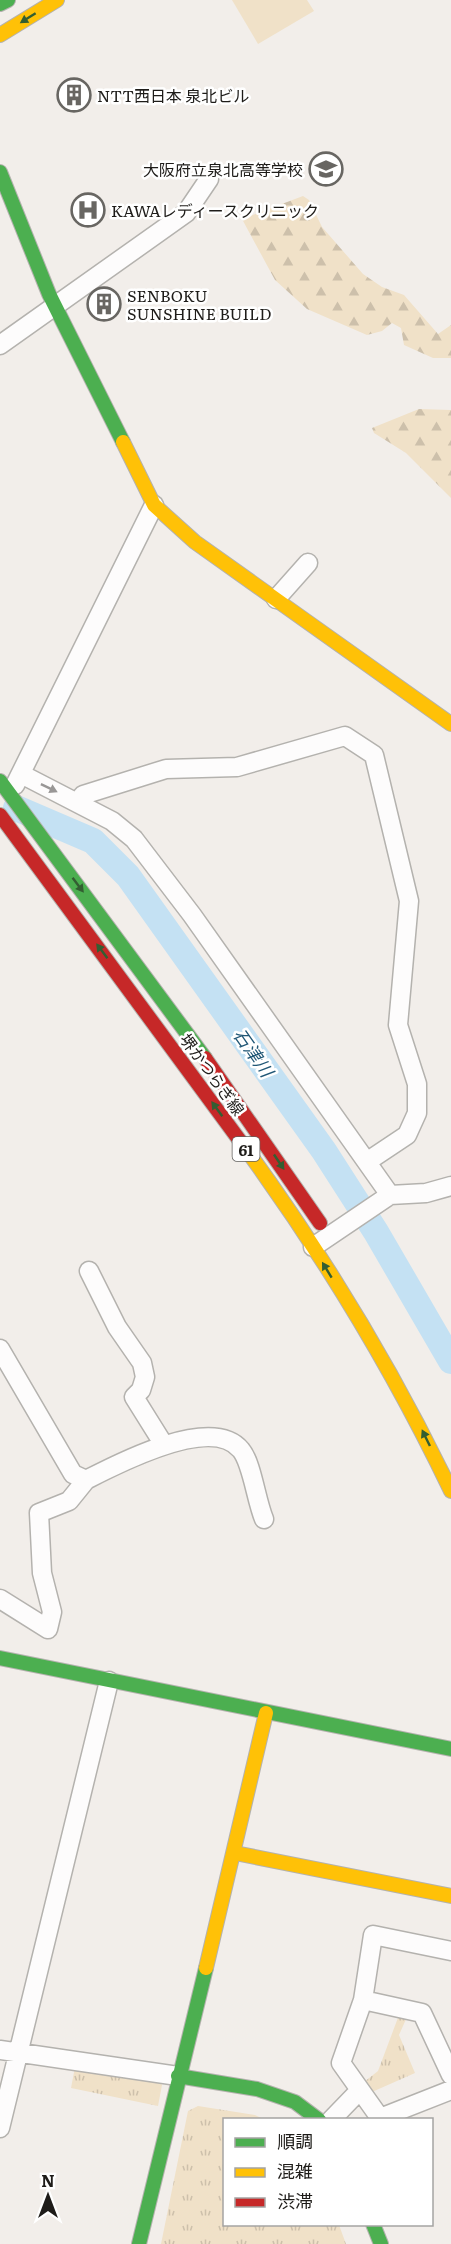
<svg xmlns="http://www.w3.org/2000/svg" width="451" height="2244" font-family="Literata,'Noto Sans JP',serif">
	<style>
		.forest { fill: url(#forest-firs) }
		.park { fill: url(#park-tufts) }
		.pitch { fill: #f0e1c8 }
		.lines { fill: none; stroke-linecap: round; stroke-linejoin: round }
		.river { stroke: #c4e1f3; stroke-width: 26 }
		.street-casing { stroke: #b4b2ae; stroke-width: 21 }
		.fast-casing { stroke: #b4b2ae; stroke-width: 16 }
		.slow-casing { stroke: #b4b2ae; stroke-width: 16 }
		.jam-casing { stroke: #b4b2ae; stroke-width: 16 }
		.street { stroke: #fdfcfc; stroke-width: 18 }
		.fast { stroke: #4caf50; stroke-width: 14 }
		.slow { stroke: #ffc107; stroke-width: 14 }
		.jam { stroke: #c62828; stroke-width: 14 }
		.oneway { fill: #335e32 }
		.oneway2 { fill: #999796 }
		.labels { text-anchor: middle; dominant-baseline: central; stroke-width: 5; stroke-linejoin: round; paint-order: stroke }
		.shield { fill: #fff; stroke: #62605e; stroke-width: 1.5 }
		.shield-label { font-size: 15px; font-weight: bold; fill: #1e1c19 }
		.poi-label { font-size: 16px; fill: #1e1c19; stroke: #fff; text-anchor: start }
		.street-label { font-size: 16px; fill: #1e1c19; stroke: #fff }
		.water-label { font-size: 18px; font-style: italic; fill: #205776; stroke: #fff }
	</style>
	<defs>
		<pattern id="forest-firs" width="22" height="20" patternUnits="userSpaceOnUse" patternTransform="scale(1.5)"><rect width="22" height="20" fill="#f0e1c8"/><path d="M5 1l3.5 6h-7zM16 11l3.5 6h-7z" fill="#cdc0ab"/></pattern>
		<pattern id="park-tufts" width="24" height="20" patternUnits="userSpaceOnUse" patternTransform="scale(1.5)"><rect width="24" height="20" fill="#f0e1c8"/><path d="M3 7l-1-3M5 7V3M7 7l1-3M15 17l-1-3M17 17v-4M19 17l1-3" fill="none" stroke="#cdc0ab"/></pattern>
	</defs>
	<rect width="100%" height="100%" fill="#f2eeea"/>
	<!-- forest -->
	<path class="forest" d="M303,196L309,200L322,227L363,274L382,287L404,295L438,334L451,325V358H433L404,345L401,328L392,323L382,331L367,335L307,309L275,280L242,219Z
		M419,409L451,410V498L406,453L374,433L372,428Z"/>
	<!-- park -->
	<path class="park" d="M399,2015L407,2017L399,2035L415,2073L372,2092L364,2082L378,2071Z
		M75,2067L158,2079L162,2085L158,2106L71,2088Z
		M198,2106L255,2115L263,2119L225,2120V2224L339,2225L346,2244H161L188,2111Z"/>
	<!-- pitch -->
	<path class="pitch" d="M232,0H307L314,11L258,44Z"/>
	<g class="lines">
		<!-- river -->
		<path class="river" d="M16,808L93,841L128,876L324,1151L376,1232L451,1361"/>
		<defs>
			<path id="street" d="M0,345L186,213L209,179
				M276,599L308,563
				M21,774L112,821L134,839L192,915L390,1195
				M15,785L154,505
				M78,803L83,795L166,769L237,767L345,736L374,755L409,901L398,1025L417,1084V1113L407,1135L368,1161
				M313,1247L390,1195L426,1193L451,1186
				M89,1271L117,1327L142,1363L145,1377L141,1390L134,1397L164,1445
				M0,1349L73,1474L86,1480L69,1501L39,1513L42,1573L52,1612L48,1629L0,1599
				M86,1480C117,1464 212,1414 241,1450C252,1463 256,1500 264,1519
				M451,1951L373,1935L363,2000L341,2063L380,2118L451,2090
				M363,2000L422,2013L451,2075
				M0,2050L178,2076
				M331,2120L360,2090
				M0,2128L109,1681"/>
			<path id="fast" d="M0,4L8,0
				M0,172L49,294L123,442
				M0,781L205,1058
				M0,1658L451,1749
				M178,2076L257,2089L295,2102L319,2120
				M373,2224L381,2244
				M139,2244L206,1968"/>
			<path id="slow" d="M0,35L57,0
				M123,442L154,505L195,542L451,724
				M243,1145C322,1253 393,1370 451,1491
				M235,1853L451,1896
				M206,1968L266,1713"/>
			<path id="jam" d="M0,815L243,1145
				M205,1058L320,1223"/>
		</defs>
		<!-- street casing -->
		<use href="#street" class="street-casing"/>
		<!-- fast casing -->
		<use href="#fast" class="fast-casing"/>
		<!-- slow casing -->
		<use href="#slow" class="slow-casing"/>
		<!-- jam casing -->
		<use href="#jam" class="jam-casing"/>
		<!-- street -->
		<use href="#street" class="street"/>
		<!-- fast -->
		<use href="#fast" class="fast"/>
		<!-- slow -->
		<use href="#slow" class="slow"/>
		<!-- jam -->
		<use href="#jam" class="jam"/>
	</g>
	<!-- one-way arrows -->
	<defs><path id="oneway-solid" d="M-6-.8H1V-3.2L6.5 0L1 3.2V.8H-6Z" transform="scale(1.5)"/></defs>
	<g class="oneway">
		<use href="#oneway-solid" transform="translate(28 18) rotate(148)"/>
		<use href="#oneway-solid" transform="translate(78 885) rotate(53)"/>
		<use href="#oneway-solid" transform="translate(102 951) rotate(-127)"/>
		<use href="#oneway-solid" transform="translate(217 1109) rotate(-126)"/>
		<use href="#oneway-solid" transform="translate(279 1162) rotate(56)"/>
		<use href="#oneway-solid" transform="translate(327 1270) rotate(-121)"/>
		<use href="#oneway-solid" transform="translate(426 1438) rotate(-116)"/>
	</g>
	<use class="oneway2" href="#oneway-solid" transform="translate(49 788) rotate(26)"/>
	<!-- icons -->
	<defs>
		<symbol id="building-ring" viewBox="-11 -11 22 22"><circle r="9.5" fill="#fff" stroke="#686662" stroke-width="1.5"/><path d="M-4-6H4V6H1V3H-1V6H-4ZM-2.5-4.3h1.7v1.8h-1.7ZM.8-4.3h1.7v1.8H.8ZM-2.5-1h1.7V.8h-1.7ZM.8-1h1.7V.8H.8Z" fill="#686662"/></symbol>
		<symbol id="school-ring" viewBox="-11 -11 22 22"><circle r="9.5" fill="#fff" stroke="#686662" stroke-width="1.5"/><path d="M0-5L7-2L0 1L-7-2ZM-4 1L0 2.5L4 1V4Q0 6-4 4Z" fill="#686662"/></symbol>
		<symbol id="hospital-ring" viewBox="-11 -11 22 22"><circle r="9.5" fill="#fff" stroke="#686662" stroke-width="1.5"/><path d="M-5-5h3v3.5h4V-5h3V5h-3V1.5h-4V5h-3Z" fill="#686662"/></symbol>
	</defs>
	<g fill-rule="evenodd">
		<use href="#building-ring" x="55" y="76" width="38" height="38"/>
		<use href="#school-ring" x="307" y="150" width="38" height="38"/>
		<use href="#hospital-ring" x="69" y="191" width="38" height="38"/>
		<use href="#building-ring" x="85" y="285" width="38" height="38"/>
	</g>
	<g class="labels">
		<!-- shield labels -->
		<rect class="shield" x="232.5" y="1137" width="27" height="24" rx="4.5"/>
		<g class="shield-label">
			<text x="246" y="1149">61</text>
		</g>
		<!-- poi labels -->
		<g class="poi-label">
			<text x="97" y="95">NTT西日本 泉北ビル</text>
			<text x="303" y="169" text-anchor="end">大阪府立泉北高等学校</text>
			<text x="111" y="210">KAWAレディースクリニック</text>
			<text x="127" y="295">SENBOKU<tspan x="127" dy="18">SUNSHINE BUILD</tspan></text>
		</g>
		<!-- street labels -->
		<g class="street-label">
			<text transform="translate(213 1074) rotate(54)">堺かつらぎ線</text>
		</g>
		<!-- water labels -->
		<g class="water-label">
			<text transform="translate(254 1052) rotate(55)">石津川</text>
		</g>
	</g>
	<!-- legend -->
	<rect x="223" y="2118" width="210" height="108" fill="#ffffff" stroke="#a5a4a3" stroke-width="1.5"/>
	<rect x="235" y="2138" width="30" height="9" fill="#4caf50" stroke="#a5a4a3" stroke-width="1.5"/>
	<text x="277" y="2148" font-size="18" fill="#1e1c19">順調</text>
	<rect x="235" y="2168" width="30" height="9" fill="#ffc107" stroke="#a5a4a3" stroke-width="1.5"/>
	<text x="277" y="2178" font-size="18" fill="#1e1c19">混雑</text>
	<rect x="235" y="2198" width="30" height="9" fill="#c62828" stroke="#a5a4a3" stroke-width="1.5"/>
	<text x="277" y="2208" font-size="18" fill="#1e1c19">渋滞</text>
	<!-- north arrow -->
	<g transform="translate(48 2196)" stroke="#ffffff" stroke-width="4.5" paint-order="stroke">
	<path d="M0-4.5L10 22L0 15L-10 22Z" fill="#1e1c19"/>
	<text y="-9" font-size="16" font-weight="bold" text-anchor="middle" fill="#1e1c19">N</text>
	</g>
</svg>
